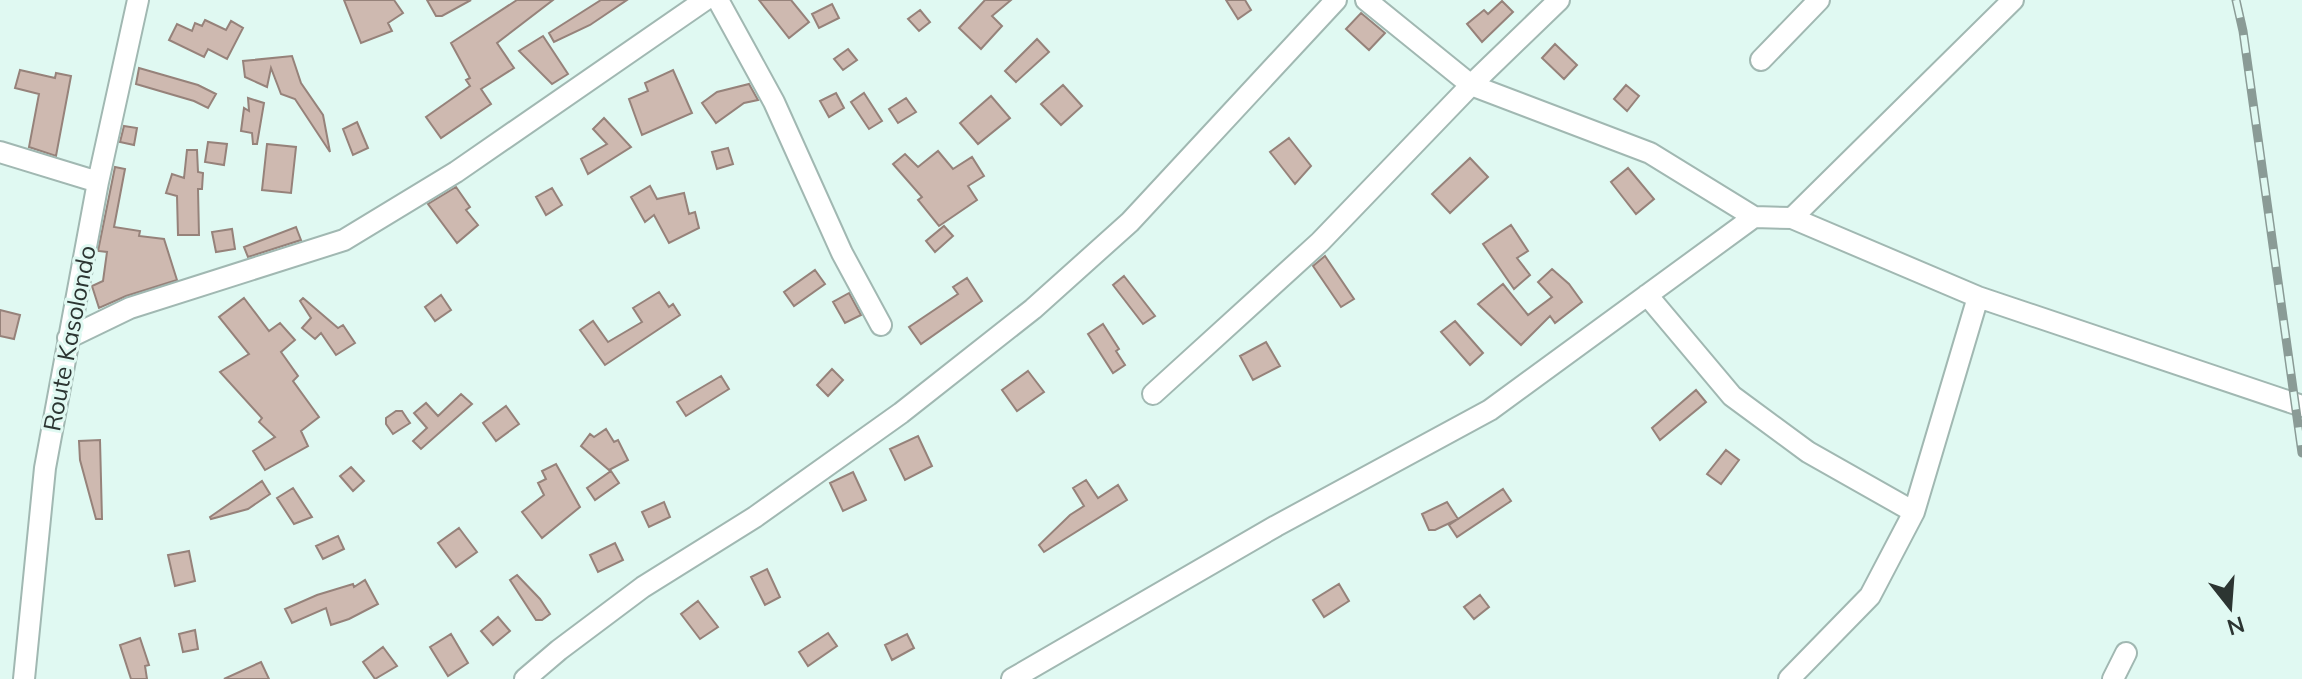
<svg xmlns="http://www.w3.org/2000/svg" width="2302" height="679" font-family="Mulish,sans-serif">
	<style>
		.building { fill: #ceb9b0; stroke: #96827a; stroke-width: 2 }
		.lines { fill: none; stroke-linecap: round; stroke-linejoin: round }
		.minor-casing { stroke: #a1b8b2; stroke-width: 24 }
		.minor { stroke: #fff; stroke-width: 20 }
		.rail-casing { stroke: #8a9b96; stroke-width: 9 }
		.rail { stroke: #e0f9f2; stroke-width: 6; stroke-dasharray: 18; stroke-linecap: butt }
		.labels { text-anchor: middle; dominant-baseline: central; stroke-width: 6; stroke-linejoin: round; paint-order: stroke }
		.street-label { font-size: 24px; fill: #2c3532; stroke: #e0f9f2 }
	</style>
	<rect width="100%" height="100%" fill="#e0f9f2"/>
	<!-- building -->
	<path class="building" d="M344,0H394L403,13L388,23L392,31L361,43Z
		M427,0H471L442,16H436Z
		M517,0H553L497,43L514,68L481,89L491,104L441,138L426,117L470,86L466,80L470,78L451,43Z
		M601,0H627L590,25L554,42L549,33Z
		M759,0H791L809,22L789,38Z
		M985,0H1011L992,16L1002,26L981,49L959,28Z
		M1226,0H1245L1251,10L1238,19Z
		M1502,1L1513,12L1482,42L1467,24L1484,10L1488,14Z
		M832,4L839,18L819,28L812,14Z
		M920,10L930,22L919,31L908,19Z
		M1361,13L1385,33L1369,50L1346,29Z
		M205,20L226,30L231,21L243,28L227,59L208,49L204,57L169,40L177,24L192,31L195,23L202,26Z
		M543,36L568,74L552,84L519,51Z
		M1037,39L1049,52L1016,82L1005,71Z
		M1555,44L1577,65L1564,79L1542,58Z
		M848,49L857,60L843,70L834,59Z
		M292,56L301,83L323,115L330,152L295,99L281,94L271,68L267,87L245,77L243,61Z
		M139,68L198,85L216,94L208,108L194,101L136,84Z
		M20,70L55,78L56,73L71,76L56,156L29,147L39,94L15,88Z
		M673,70L692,113L642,135L629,99L648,91L645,83Z
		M749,84L758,100L744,103L716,123L702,103L717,92Z
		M1063,85L1082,106L1061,125L1041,104Z
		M1626,85L1639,96L1627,111L1614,99Z
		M836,93L844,108L829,117L820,101Z
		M864,93L882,121L869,129L851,102Z
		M991,96L1010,118L978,144L960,123Z
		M248,98L264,103L257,144H253L252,133L241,131L244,108L249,111Z
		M906,98L916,112L898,123L889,109Z
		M604,118L631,147L588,174L581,159L607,144L593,129Z
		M357,122L368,148L353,155L343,129Z
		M124,126L137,128L134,145L120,142Z
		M1289,138L1311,166L1295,184L1270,152Z
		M208,142L227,144L224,165L205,162Z
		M267,144L296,147L291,193L262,190Z
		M728,148L733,164L717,169L712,152Z
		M187,150H197L198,172L203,173L202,189H198L199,235H178L177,196L166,193L172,174L184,178Z
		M938,151L953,169L972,157L984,176L968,186L977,200L939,226L918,200L922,197L893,164L905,154L918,167Z
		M1470,158L1488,177L1450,213L1432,194Z
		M115,167L125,169L114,227L140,231L139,236L164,239L177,280L126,296L99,308L92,286L103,281L107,252L98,251Z
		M1628,168L1654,199L1636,214L1611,182Z
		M650,186L657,199L684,193L689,214L695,212L699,228L669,243L654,215L645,222L631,197Z
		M456,187L470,207L466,210L478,225L457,243L428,204Z
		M552,188L562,205L546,215L536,197Z
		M1511,225L1528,251L1517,258L1530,275L1514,289L1483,244Z
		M944,226L953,236L935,252L926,241Z
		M296,227L301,240L248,257L244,247Z
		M232,229L235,249L216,252L212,232Z
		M1325,256L1354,299L1341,307L1313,266Z
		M1552,269L1569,284L1582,302L1555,323L1550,316L1521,345L1478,304L1503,284L1528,315L1552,297L1538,282Z
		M815,270L825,284L794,306L784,292Z
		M1124,276L1155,316L1143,324L1113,285Z
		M967,278L982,301L921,344L909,327L958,294L953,287Z
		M659,292L669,307L673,304L680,315L605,365L580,330L593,321L608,342L642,322L633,308Z
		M849,293L861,315L845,323L833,302Z
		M441,295L451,310L435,321L425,307Z
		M244,298L269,331L280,323L295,340L281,352L298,376L293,381L319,417L301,431L308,446L265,470L253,451L275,437L259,422L262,418L220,372L249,354L219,317Z
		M303,298L338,328L343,325L355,343L336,355L321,333L315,339L302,328L311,318L300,301Z
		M0,310L20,315L14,339L0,336Z
		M1455,321L1483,353L1470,365L1441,332Z
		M1103,324L1119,349L1116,351L1125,365L1113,373L1088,334Z
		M1266,342L1280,366L1253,380L1240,356Z
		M832,369L843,380L828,396L817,385Z
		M1028,371L1044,392L1017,411L1002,390Z
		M721,376L729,389L686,416L677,402Z
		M1696,390L1706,402L1660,440L1652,428Z
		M461,394L472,404L421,449L413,441L427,428L414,413L426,403L438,416Z
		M506,406L519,424L496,441L483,423Z
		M396,411H402L410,423L393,434L386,424V418Z
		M606,429L614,442L618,440L628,460L609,470L581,446L590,434L594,437Z
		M918,436L932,466L905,480L890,449Z
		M100,440L102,519H96L80,460L79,441Z
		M1726,450L1739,460L1721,484L1707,474Z
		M556,464L580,507L542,538L522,512L544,495L538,483L546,479L542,471Z
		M351,467L364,481L353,491L340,476Z
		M611,471L619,483L595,500L587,488Z
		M853,472L866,500L843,511L830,483Z
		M1086,480L1098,498L1118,485L1127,500L1044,552L1039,545L1070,515L1084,506L1073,488Z
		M262,481L270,494L248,509L211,519L210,517Z
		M293,488L312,517L294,524L277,498Z
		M1503,489L1511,501L1457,537L1449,525Z
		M664,502L670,517L649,527L642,512Z
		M1447,502L1458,519L1435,530H1429L1422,514Z
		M459,528L477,552L456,567L438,543Z
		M338,536L344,549L323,559L316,546Z
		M615,543L623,560L598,572L590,555Z
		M189,551L195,581L175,586L168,555Z
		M767,569L780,597L765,605L751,577Z
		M517,575L540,599L550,614L542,620H536L510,580Z
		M365,580L378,604L349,619L331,625L326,608L292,623L285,609L317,595L353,584L354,587Z
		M1339,584L1349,601L1324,617L1313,600Z
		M1480,595L1489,607L1474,619L1464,607Z
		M698,601L718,627L700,639L681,614Z
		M498,617L510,631L493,645L481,631Z
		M195,630L198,649L183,652L179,634Z
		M828,633L837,646L808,666L799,652Z
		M451,634L468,663L448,676L430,647Z
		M907,634L914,648L892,660L885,645Z
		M140,638L149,665L145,666L147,679H131L120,645Z
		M383,647L397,666L375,679L363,662Z
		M261,662L269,679H224Z"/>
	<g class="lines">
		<defs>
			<path id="minor" d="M718,0L774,102L842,253L881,325
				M1366,0L1471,85L1650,153L1754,217
				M1761,60L1819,0
				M0,152L98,182
				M1792,218L2013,0
				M1647,295L1732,396L1808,452L1914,512
				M68,338L130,308L344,240L456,172L705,0
				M1153,394L1320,242L1471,85L1559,0
				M24,679L45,468L98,182L138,0
				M525,679L559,650L643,587L755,517L901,413L1033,309L1130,222L1336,0
				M1012,679L1276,526L1490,410L1754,217L1792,218L1978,297L2302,406
				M1789,679L1870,596L1914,512L1978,297
				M2113,679L2126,653"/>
		</defs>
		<!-- minor casing -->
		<use href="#minor" class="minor-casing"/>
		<!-- minor -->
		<use href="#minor" class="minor"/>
		<defs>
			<path id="rail" d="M2236,0L2243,31L2302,453"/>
		</defs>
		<!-- rail casing -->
		<use href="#rail" class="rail-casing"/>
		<!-- rail -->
		<use href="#rail" class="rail"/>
	</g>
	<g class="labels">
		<!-- street labels -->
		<g class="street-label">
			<text transform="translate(69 338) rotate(-79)">Route Kasolondo</text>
		</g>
	</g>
	<!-- north arrow -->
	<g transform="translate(2230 607) rotate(163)" stroke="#e0f9f2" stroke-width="6" paint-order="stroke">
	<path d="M0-6L14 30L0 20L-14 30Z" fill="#2c3532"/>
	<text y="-12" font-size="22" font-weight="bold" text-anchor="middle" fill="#2c3532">N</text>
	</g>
</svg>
